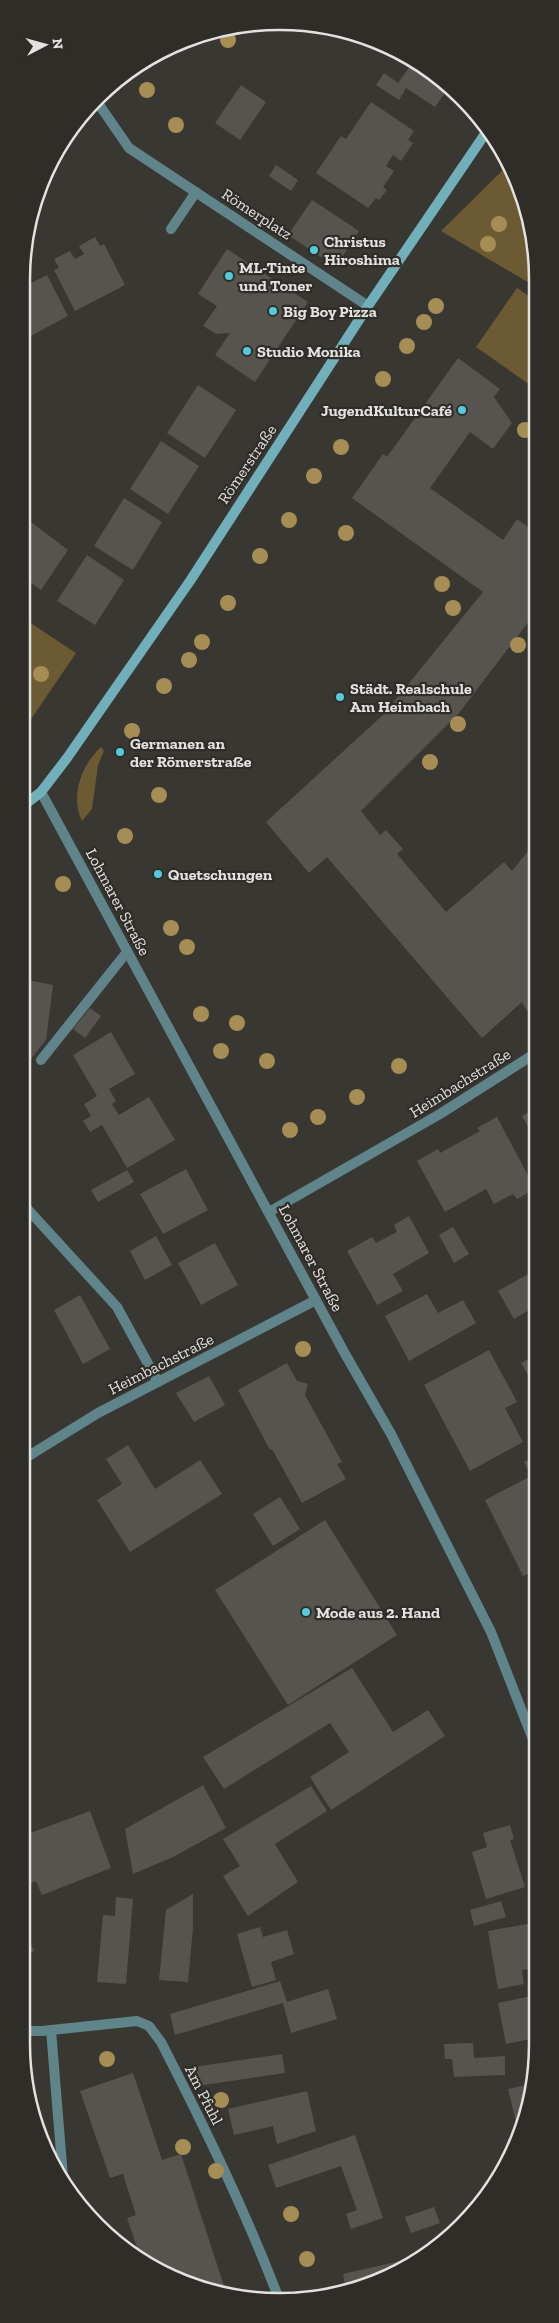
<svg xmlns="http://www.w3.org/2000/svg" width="559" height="2323" font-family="'Zilla Slab',serif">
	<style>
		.green { fill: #6b5a32 }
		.building { fill: #57544f }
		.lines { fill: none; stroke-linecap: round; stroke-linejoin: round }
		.lane { stroke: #5f858b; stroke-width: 10 }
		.street { stroke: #5f858b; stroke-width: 10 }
		.secondary { stroke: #71b0ba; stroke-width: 10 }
		.tree { fill: #a58d54 }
		.poi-dot { fill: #53cbdb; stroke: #2f2d28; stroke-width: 2 }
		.labels { text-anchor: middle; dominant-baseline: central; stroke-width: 4.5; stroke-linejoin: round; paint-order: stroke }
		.street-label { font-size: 16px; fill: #e3e2df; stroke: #2f2d28 }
		.poi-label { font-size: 16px; font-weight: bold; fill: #e3e2df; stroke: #2f2d28; text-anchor: start }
		.rim { fill: none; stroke: #e3e2df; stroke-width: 2.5 }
	</style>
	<rect width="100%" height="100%" fill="#393732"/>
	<!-- green -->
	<path class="green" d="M510,163L536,246V287L441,231Z
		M517,288L536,301V389L476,347Z
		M23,618L76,653L23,731Z
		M101,747L104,751L98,765L92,809L82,821C70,797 81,765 101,747Z"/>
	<!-- building -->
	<path class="building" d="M413,62L449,87L435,107L406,88L399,100L376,85L384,73L398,83Z
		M241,85L266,102L240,140L215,123Z
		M371,102L414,131L408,140L413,143L401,161L393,155L386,166L394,171L383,187L387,190L379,200L376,198L368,208L316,173L341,136L346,139Z
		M276,165L298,180L291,191L269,176Z
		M312,200L359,231L336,267L288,235Z
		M95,237L100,246L104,244L125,285L75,311L54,270L59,268L54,259L70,251L75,259L84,254L79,246Z
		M227,249L308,302L255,382L215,355L230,333L216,334L203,326L217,306L198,294Z
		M47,275L68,316L23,340V287Z
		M458,358L500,389L494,397L512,423L493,449L470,432L430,488L503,540L517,519L536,533V612L459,713L361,811L380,835L386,830L403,849L397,854L446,912L504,862L512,871L536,841V1004L527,1011L522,1002L482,1038L327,857L309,873L266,822L384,714L483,592L352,498L383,454L387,457Z
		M198,385L236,410L205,458L167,433Z
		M161,441L199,466L168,514L130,489Z
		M124,498L162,522L133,570L94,546Z
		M23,516L68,550L41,590L23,577Z
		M87,555L124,580L95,625L57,601Z
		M23,979L53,985L46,1040L22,1070Z
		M90,1008L101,1016L85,1038L73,1029Z
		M111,1032L135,1074L109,1089L116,1101L112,1104L119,1115L149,1097L175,1140L127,1168L102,1125L90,1132L83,1121L91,1116L84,1104L97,1096L73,1055Z
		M536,1108V1141L522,1116Z
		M497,1117L535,1189L517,1199L513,1194L494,1204L486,1189L445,1212L417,1161L438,1149L440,1153L480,1131L477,1128Z
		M186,1169L208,1210L163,1234L140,1194Z
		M127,1170L134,1182L98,1202L91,1190Z
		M409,1216L429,1253L393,1274L403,1291L377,1305L347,1251L372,1237L376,1243L397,1232L394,1225Z
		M453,1227L469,1254L454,1263L439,1235Z
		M156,1236L172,1265L145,1280L130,1251Z
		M215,1243L238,1285L201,1305L178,1263Z
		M530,1273L536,1283V1306L514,1319L498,1291Z
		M427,1294L438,1313L463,1300L476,1323L409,1361L385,1316Z
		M80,1295L110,1349L83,1364L54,1310Z
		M489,1350L517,1402L505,1408L523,1442L470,1471L424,1385Z
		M536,1355V1389L521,1363Z
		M287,1363L297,1381L308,1384L305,1395L342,1462L337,1464L346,1479L302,1503L272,1449L270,1450L238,1390Z
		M209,1376L225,1405L194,1422L176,1393Z
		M128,1445L155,1489L200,1460L222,1494L130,1552L97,1500L122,1484L106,1459Z
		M536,1456V1478L533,1480L524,1462Z
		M529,1477L536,1490V1570L523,1576L485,1500Z
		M280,1497L300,1529L273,1546L253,1514Z
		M325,1520L397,1635L288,1705L215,1590Z
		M352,1668L393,1732L428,1710L445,1736L331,1810L310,1777L349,1752L330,1723L224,1789L203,1757Z
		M203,1785L226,1828L173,1857L133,1874L125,1829Z
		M311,1786L327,1811L275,1844L298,1882L248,1916L223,1876L240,1866L223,1839Z
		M90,1811L111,1868L42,1895L36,1881L21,1887L22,1836Z
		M510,1825L514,1839L510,1840L525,1887L486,1899L472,1852L487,1847L483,1833Z
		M193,1894V1928L188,1982L159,1980L166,1910Z
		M116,1897L133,1899L126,1984L97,1982L103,1915L115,1916Z
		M501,1901L506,1917L474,1926L470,1910Z
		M21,1922L34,1951L21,1956Z
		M533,1923L536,1968L522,1970L524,1984L498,1989L488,1931Z
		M260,1927L263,1937L287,1930L294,1954L271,1962L276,1980L252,1987L237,1934Z
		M280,1981L287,2002L328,1989L337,2019L291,2033L283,2003L175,2035L170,2014Z
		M536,1995V2038L506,2044L498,2003Z
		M473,2043L474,2058L505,2056V2075L454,2077L452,2059H445L444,2044Z
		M282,2054L285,2073L197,2086L194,2067Z
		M133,2073L162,2160L181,2154L226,2292L166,2275L140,2256L127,2218L136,2215L123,2174L110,2178L80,2091Z
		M534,2083L526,2105L518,2130L508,2089Z
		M307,2091L316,2131L277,2144L273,2126L234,2135L228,2109Z
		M355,2135L383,2218L351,2229L346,2214L357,2210L341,2166L276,2188L268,2165Z
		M434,2207L440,2223L411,2233L405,2217Z
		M409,2259L410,2263L362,2288L346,2290L343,2274Z"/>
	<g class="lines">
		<!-- lane -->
		<path class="lane" d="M98,103L129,148L368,306
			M171,229L196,192
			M41,1060L127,952
			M22,1203L117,1307L158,1382
			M51,2030L63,2177"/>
		<!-- street -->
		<path class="street" d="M41,792L344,1352L391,1434L491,1632L536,1747
			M269,1212L440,1114L536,1053
			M22,1460L98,1413L316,1300
			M21,2031H42L137,2021L149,2026L161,2042C204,2126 245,2210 279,2299"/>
		<!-- secondary -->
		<path class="secondary" d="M23,806L41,792L67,758L190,581L368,306L487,131"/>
	</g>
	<!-- trees -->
	<g class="tree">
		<circle cx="228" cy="40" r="8"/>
		<circle cx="147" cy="90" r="8"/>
		<circle cx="176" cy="125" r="8"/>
		<circle cx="499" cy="224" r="8"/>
		<circle cx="488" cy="244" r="8"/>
		<circle cx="436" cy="306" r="8"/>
		<circle cx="424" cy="322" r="8"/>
		<circle cx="407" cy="346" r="8"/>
		<circle cx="383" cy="379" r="8"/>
		<circle cx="525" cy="430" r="8"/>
		<circle cx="341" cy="447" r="8"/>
		<circle cx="314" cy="476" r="8"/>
		<circle cx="289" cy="520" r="8"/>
		<circle cx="346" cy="533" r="8"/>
		<circle cx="260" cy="556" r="8"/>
		<circle cx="442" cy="584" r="8"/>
		<circle cx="228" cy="603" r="8"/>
		<circle cx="453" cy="608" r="8"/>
		<circle cx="202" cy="642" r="8"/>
		<circle cx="518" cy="645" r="8"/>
		<circle cx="189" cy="660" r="8"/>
		<circle cx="41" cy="674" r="8"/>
		<circle cx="164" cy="686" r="8"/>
		<circle cx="458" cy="724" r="8"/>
		<circle cx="132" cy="731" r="8"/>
		<circle cx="430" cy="762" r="8"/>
		<circle cx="159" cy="795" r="8"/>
		<circle cx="125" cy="836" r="8"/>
		<circle cx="63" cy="884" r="8"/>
		<circle cx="171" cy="928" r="8"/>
		<circle cx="187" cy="947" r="8"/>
		<circle cx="201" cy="1014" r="8"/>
		<circle cx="237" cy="1023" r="8"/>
		<circle cx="221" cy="1051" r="8"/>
		<circle cx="267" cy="1061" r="8"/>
		<circle cx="399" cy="1066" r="8"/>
		<circle cx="357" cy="1097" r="8"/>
		<circle cx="318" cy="1117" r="8"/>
		<circle cx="290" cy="1130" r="8"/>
		<circle cx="303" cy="1349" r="8"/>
		<circle cx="107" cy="2059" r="8"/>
		<circle cx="221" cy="2100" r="8"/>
		<circle cx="183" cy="2147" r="8"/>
		<circle cx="216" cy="2171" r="8"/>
		<circle cx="291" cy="2214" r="8"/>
		<circle cx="307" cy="2259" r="8"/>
	</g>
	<!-- markers -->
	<g class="poi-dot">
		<circle cx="314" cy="250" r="5"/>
		<circle cx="229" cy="276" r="5"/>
		<circle cx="273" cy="311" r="5"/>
		<circle cx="247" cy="351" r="5"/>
		<circle cx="462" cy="410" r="5"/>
		<circle cx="340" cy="697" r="5"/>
		<circle cx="120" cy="752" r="5"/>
		<circle cx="158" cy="874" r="5"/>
		<circle cx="306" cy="1612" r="5"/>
	</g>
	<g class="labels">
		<!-- street labels -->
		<g class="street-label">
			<text transform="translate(257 214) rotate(33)">Römerplatz</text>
			<text transform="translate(247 464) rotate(-56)">Römerstraße</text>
			<text transform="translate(118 902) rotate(62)">Lohmarer Straße</text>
			<text transform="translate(460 1083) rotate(-32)">Heimbachstraße</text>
			<text transform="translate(311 1258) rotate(62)">Lohmarer Straße</text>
			<text transform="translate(161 1364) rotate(-27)">Heimbachstraße</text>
			<text transform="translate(204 2095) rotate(63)">Am Pfuhl</text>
		</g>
		<!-- poi labels -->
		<g class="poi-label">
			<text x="324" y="241">Christus<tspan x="324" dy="18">Hiroshima</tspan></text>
			<text x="239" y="267">ML-Tinte<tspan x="239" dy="18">und Toner</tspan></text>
			<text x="283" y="311">Big Boy Pizza</text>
			<text x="257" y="351">Studio Monika</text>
			<text x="452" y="410" text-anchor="end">JugendKulturCafé</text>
			<text x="350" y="688">Städt. Realschule<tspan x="350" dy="18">Am Heimbach</tspan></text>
			<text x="130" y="743">Germanen an<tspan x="130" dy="18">der Römerstraße</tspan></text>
			<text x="168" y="874">Quetschungen</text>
			<text x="316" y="1612">Mode aus 2. Hand</text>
		</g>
	</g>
	<!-- crop -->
	<path d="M0 0H559V2323H0ZM279 30H280A249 249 0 0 1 529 279V2044A249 249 0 0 1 280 2293H279A249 249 0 0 1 30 2044V279A249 249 0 0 1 279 30Z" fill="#2f2d28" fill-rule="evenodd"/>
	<path class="rim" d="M279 30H280A249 249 0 0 1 529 279V2044A249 249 0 0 1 280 2293H279A249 249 0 0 1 30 2044V279A249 249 0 0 1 279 30Z"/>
	<!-- north arrow -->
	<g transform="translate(45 45) rotate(84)" stroke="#2f2d28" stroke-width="4" paint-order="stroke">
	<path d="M0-4L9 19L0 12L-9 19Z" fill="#e3e2df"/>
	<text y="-8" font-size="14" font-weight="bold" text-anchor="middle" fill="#e3e2df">N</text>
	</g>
</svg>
